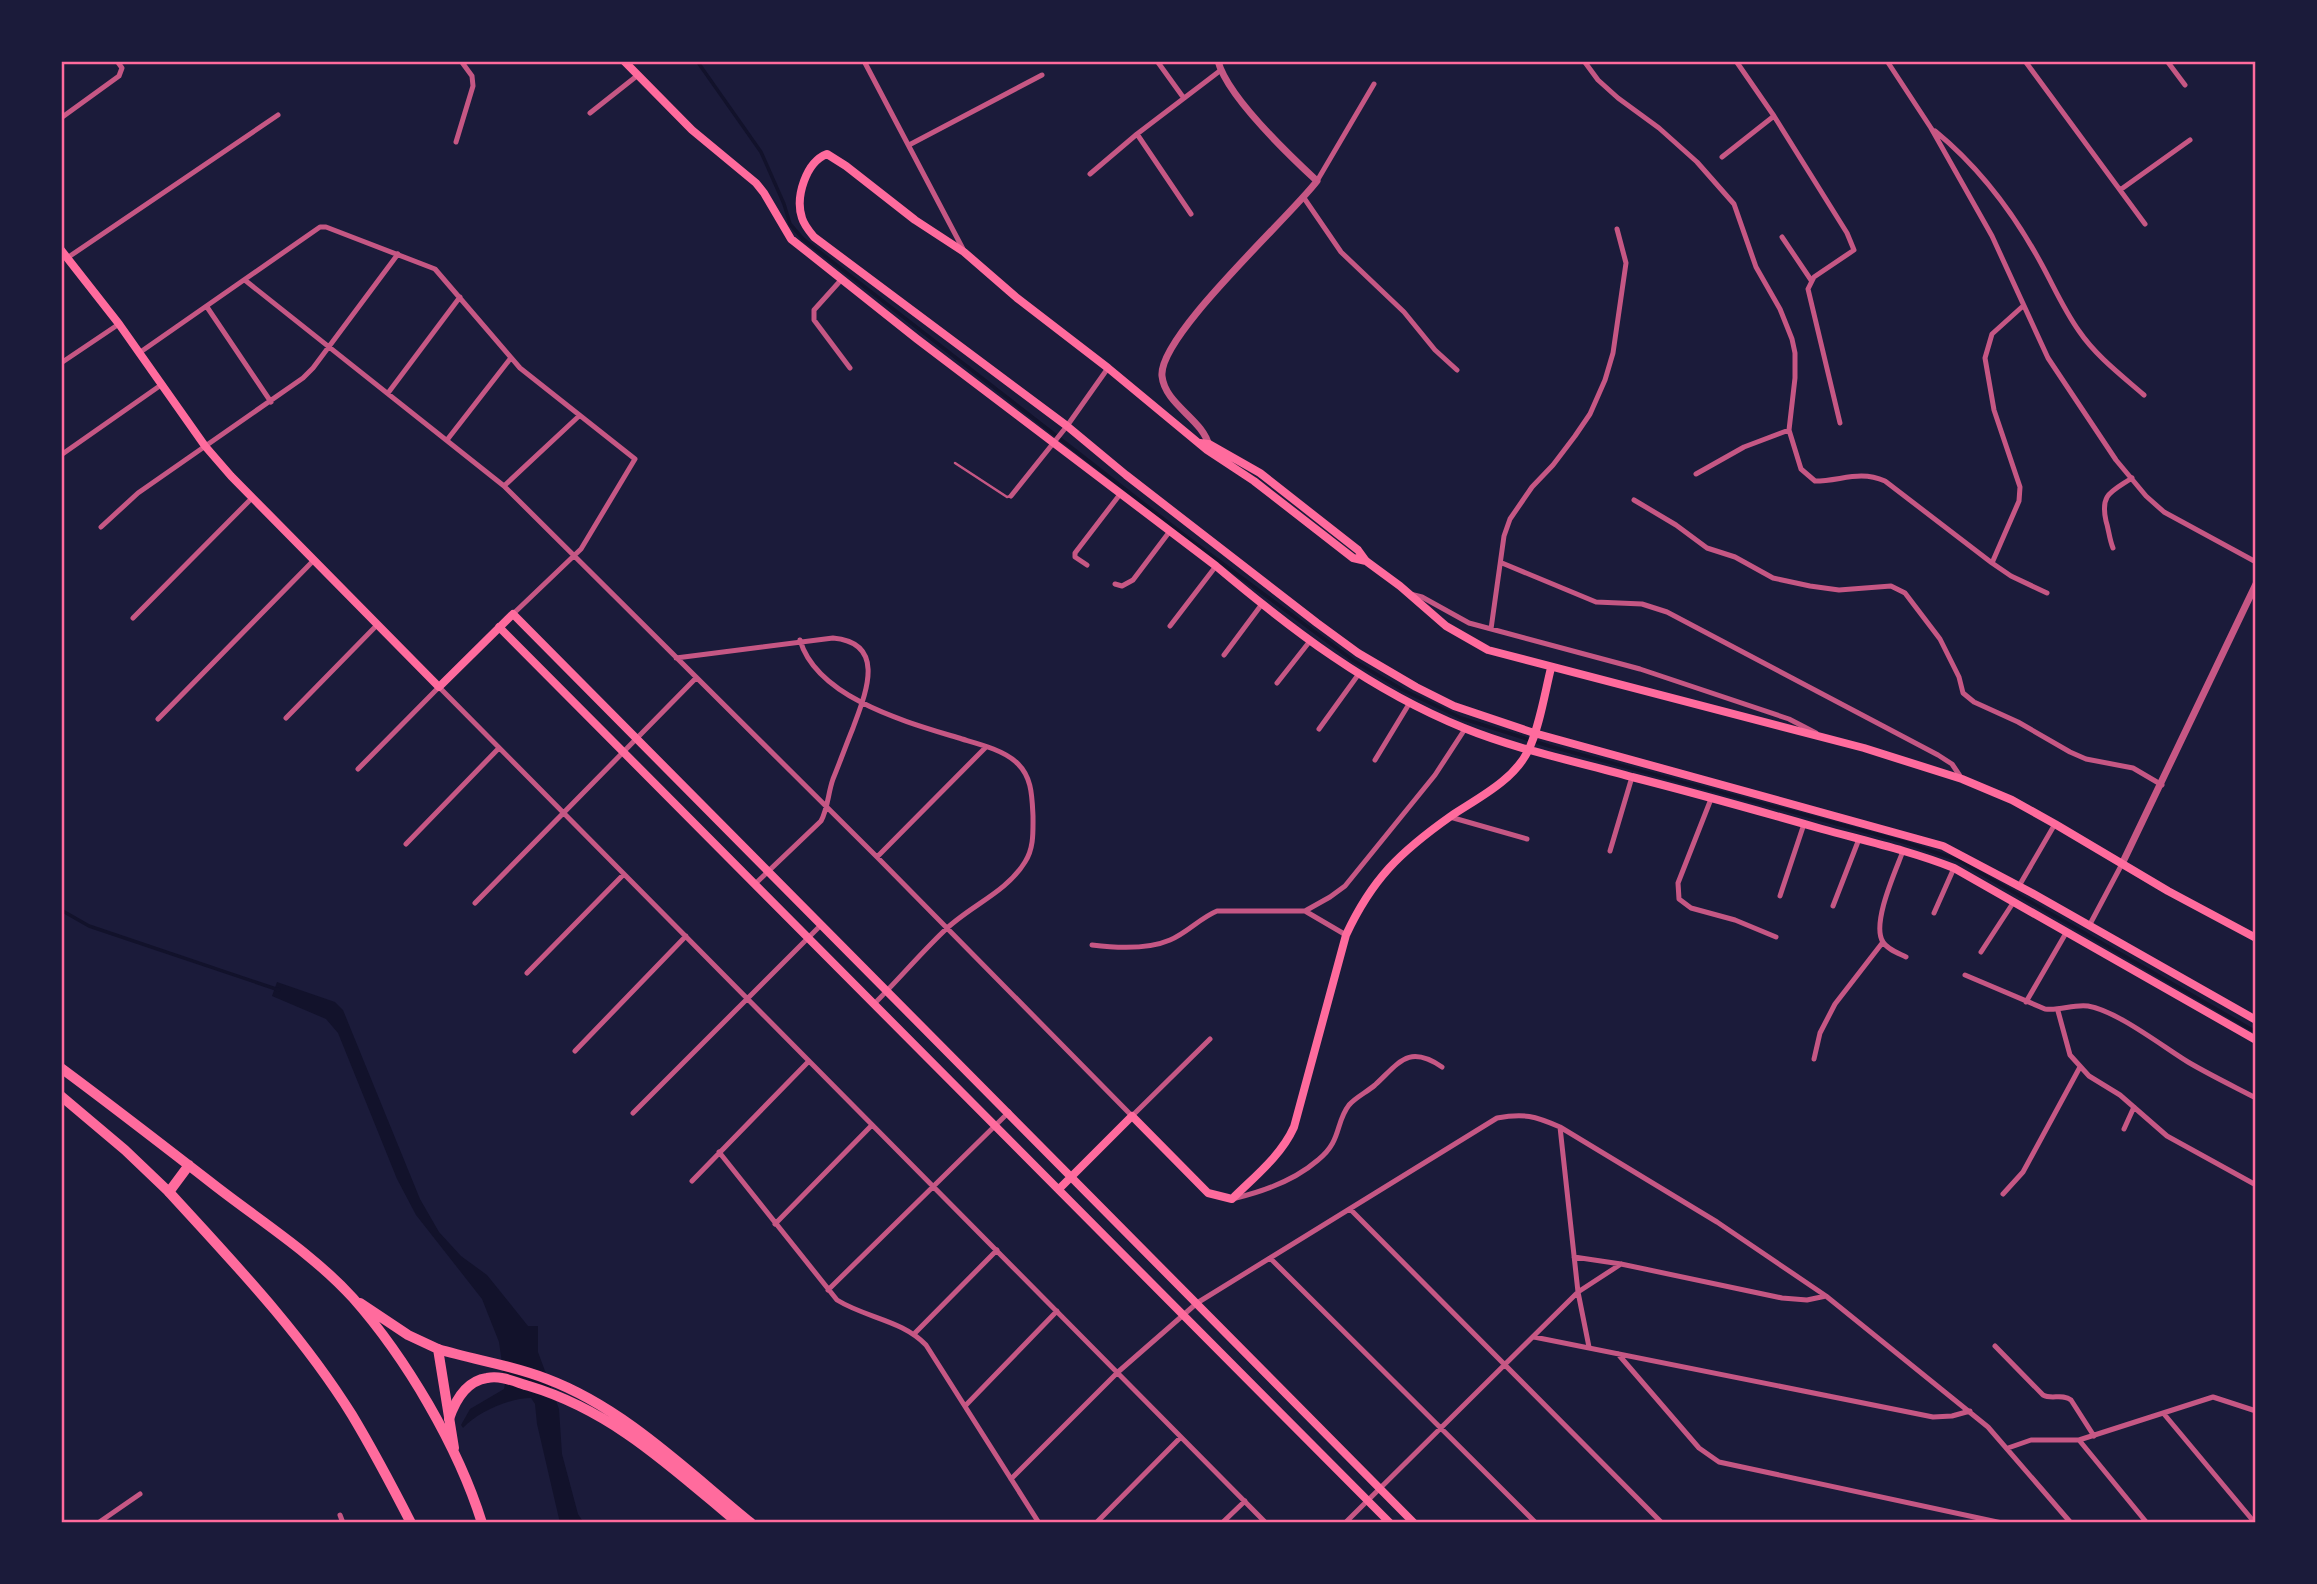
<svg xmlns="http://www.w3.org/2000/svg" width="2317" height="1584" font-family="'Fira Sans',sans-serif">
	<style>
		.water { fill: #12122b }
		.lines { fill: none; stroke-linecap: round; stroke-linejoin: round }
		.stream { stroke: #12122b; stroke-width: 3.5 }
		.service { stroke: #c65784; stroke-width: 2.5 }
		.minor { stroke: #c65784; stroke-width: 5 }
		.tertiary { stroke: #c65784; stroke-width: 7 }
		.secondary { stroke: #ff6b9d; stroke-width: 8 }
		.trunk { stroke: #ff6b9d; stroke-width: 10 }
		.motorway { stroke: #ff6b9d; stroke-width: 10 }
		.neatline { fill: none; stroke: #ff6b9d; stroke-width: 2.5 }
	</style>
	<rect width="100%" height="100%" fill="#1b1b3a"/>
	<!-- water -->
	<path class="water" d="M277,982L335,1002L343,1010L420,1199L439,1232L461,1256L487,1275L528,1326H538V1352L559,1409L562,1454L578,1514L584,1523H560L537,1424L535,1404L531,1398C509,1398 478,1412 463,1428L461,1425L470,1409L504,1389L505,1384L499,1342L482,1299L416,1215L397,1179L338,1033L326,1019L272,996Z"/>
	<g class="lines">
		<!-- stream -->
		<path class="stream" d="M697,61L761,152L784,204L790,224L803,239L1188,538L1354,661L1403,690L1461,718L1549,746L1904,842L1958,860L2256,1032
			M61,910L89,926L279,990"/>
		<!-- service -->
		<path class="service" d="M955,463L1007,497L1011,496"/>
		<!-- minor -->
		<path class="minor" d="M864,61L963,249
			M1157,61L1183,97
			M1584,61L1598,80L1618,98L1659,128L1697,162L1734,204L1756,267L1780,309L1792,339L1795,353V378L1789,430L1801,469L1815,481C1841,481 1859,470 1885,481L1992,563L2011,576L2047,593
			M1736,61L1774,116L1847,233L1854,250L1814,277L1808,289L1840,423
			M1887,61L1931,128L1992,236L2048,358L2116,460L2146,496L2164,512L2256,562
			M2025,61L2145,224
			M2167,61L2185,85
			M590,113L638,75
			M61,118L119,76L122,68L117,61
			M1935,131C1979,167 2015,215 2042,265C2054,287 2064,310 2079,331C2096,356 2121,375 2144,395
			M1137,134L1191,214
			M456,142L473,86L472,76L461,61
			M909,145L1042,75
			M1722,157L1774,116
			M1090,174L1137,134L1221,70
			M1317,181L1374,84
			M2120,190L2190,140
			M1304,198L1341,252L1404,312L1435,350L1457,370
			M1782,237L1811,280
			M67,258L278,115
			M841,280L814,310V320L850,368
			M246,281L504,486L877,857L1132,1116L1210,1039
			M207,307L271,402
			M139,353L320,227H326L435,269L520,368L635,459L581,549L513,614
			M61,363L119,324
			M388,393L460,297
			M447,440L510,359
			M61,455L161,385
			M1696,474L1744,447L1789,430
			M504,486L579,416
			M1011,496L1067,426L1108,368
			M1634,500L1676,525L1707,548L1735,557L1773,578L1810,586L1839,590L1891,586L1905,593L1940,639L1959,677L1963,693L1974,702L2018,722L2070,752L2086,759L2133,768L2162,785
			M101,527L138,493L303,378L313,368L398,254
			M2113,548C2109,538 2109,530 2106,521C2100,494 2111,492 2132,478
			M1502,563L1596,602L1642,604L1667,612L1938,755L1952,764L1962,779
			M1992,563L2019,501L2020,487L1994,410L1985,358L1992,334L2023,306
			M1087,565L1075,557V553L1121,493
			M1115,584L1122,586L1133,580L1170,531
			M1410,594L1422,597L1469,623L1640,669L1789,719L1816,733
			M133,618L252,498
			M1170,626L1216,566
			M1491,629L1504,536L1510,519L1532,487L1553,465L1575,436L1590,414L1605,380L1613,353L1626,263L1617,229
			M800,640C817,699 910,723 962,739C979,744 1003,750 1016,762C1032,776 1032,796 1033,816C1033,832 1034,848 1025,862C1006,893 969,906 944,931C920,954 898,980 874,1004
			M1224,655L1262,604
			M676,658L833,638C888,643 865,695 853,728C846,745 840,762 833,779C828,793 828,808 821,821L755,884
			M1277,683L1310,641
			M286,718L377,625
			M158,719L314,560
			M1319,729L1358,675
			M1375,760L1409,704
			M358,769L439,687L1266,1523
			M1711,799L1678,883L1679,899L1691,908L1735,920L1776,937
			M1450,817L1527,839
			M406,844L499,748
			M1610,851L1632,777
			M1903,851C1896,870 1871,924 1883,942C1887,949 1898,953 1906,957
			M877,857L986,747
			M2019,886L2055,824
			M1780,896L1804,824
			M475,903L696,678
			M1833,906L1859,839
			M1305,911L1346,935
			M1934,913L1954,868
			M2089,926L2122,864
			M1092,945C1116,948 1147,950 1170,940C1187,933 1200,918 1217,911H1305L1330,897L1345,886L1435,775L1465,729
			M1981,952L2013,903
			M527,973L624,874
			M1965,975L2045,1009C2060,1011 2073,1004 2088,1006C2117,1011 2162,1046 2188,1062C2210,1075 2233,1086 2256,1098
			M2026,1002L2066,933
			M2058,1011L2070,1055L2089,1076L2120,1095L2167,1136L2256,1185
			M575,1051L686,936
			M1814,1059L1820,1033L1835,1004L1883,942
			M633,1113L821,925
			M1560,1127L1578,1292L1589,1347
			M2124,1129L2134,1107
			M719,1152L837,1300C866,1318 902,1320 926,1345L1039,1523
			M692,1181L809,1061
			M2003,1194L2023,1172L2080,1067
			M1236,1198C1265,1191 1295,1180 1318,1160C1342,1141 1335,1123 1349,1105C1356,1097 1367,1092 1375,1085C1399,1063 1408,1044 1442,1067
			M1350,1209L1662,1523
			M775,1224L872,1125
			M1574,1257L1621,1264L1782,1298L1807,1300L1826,1296
			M1270,1258L1536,1523
			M828,1290L1009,1112
			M915,1333L997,1250
			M1534,1337L1933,1417L1952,1416L1970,1411
			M1995,1346L2043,1395C2052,1400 2062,1393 2071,1400L2094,1436
			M1618,1354L1699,1448L1719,1462L2002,1523
			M966,1405L1057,1311
			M2164,1414L2255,1523
			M2079,1440L2147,1523
			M2008,1448L2031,1440H2079L2213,1397L2256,1411
			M1011,1479L1118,1372L1197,1303L1497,1118C1524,1113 1535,1116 1560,1127L1717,1222L1826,1296L1988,1427L2071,1523
			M340,1515L343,1523
			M98,1523L140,1494
			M1096,1523L1181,1437
			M1222,1523L1245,1501
			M1345,1523L1578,1292L1621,1264"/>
		<!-- tertiary -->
		<path class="tertiary" d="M1209,446C1203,419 1165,405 1162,376C1158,336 1289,218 1317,181C1290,156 1227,96 1218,61
			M2122,864L2256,584"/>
		<!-- secondary -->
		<path class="secondary" d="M624,61L692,130L756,183L764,193L791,239L917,339L1216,566C1292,630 1370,690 1464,728C1518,750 1575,761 1632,777C1695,793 1759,811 1822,829C1866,841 1911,851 1954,868L2256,1040
			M61,250L119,324L205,446L231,476L439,687L513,614L1414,1523
			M1200,443L1209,444L1260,473L1358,550L1366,561L1400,586L1446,626L1488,650L1864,748L1962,779L2012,800L2055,824L2168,891L2256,938
			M1366,561L1353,558L1254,481L1207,450L1108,368L1017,298L964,252L915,220L846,166L827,154C806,162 795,197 802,218C804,225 809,231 814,237L1067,426L1126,475L1317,623L1358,653L1416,687L1454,706L1534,733L1943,846L2032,893L2256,1020
			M499,627L1390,1523
			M1059,1189L1132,1116L1208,1193L1232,1199C1254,1177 1281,1156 1294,1127L1346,935C1372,879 1400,852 1451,816C1478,798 1513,781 1528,751C1539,729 1545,692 1551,668"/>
		<!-- trunk -->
		<path class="trunk" d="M61,1068C111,1105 160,1143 209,1181C257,1219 311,1252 353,1298C406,1358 458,1446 482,1523
			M61,1096L125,1150L169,1192L189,1165
			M360,1303L408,1335L438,1349L454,1448"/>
		<!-- motorway -->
		<path class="motorway" d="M169,1192C234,1263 301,1333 352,1415C373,1450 392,1486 411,1523
			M438,1349C474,1360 512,1365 547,1379C624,1408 687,1471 751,1523
			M449,1419C455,1401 466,1381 487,1378C501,1375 515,1382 529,1386C613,1411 672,1468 738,1523"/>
	</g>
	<!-- border -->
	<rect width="2317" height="1584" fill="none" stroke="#1b1b3a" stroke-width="126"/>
	<rect x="63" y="63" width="2191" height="1458" class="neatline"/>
</svg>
